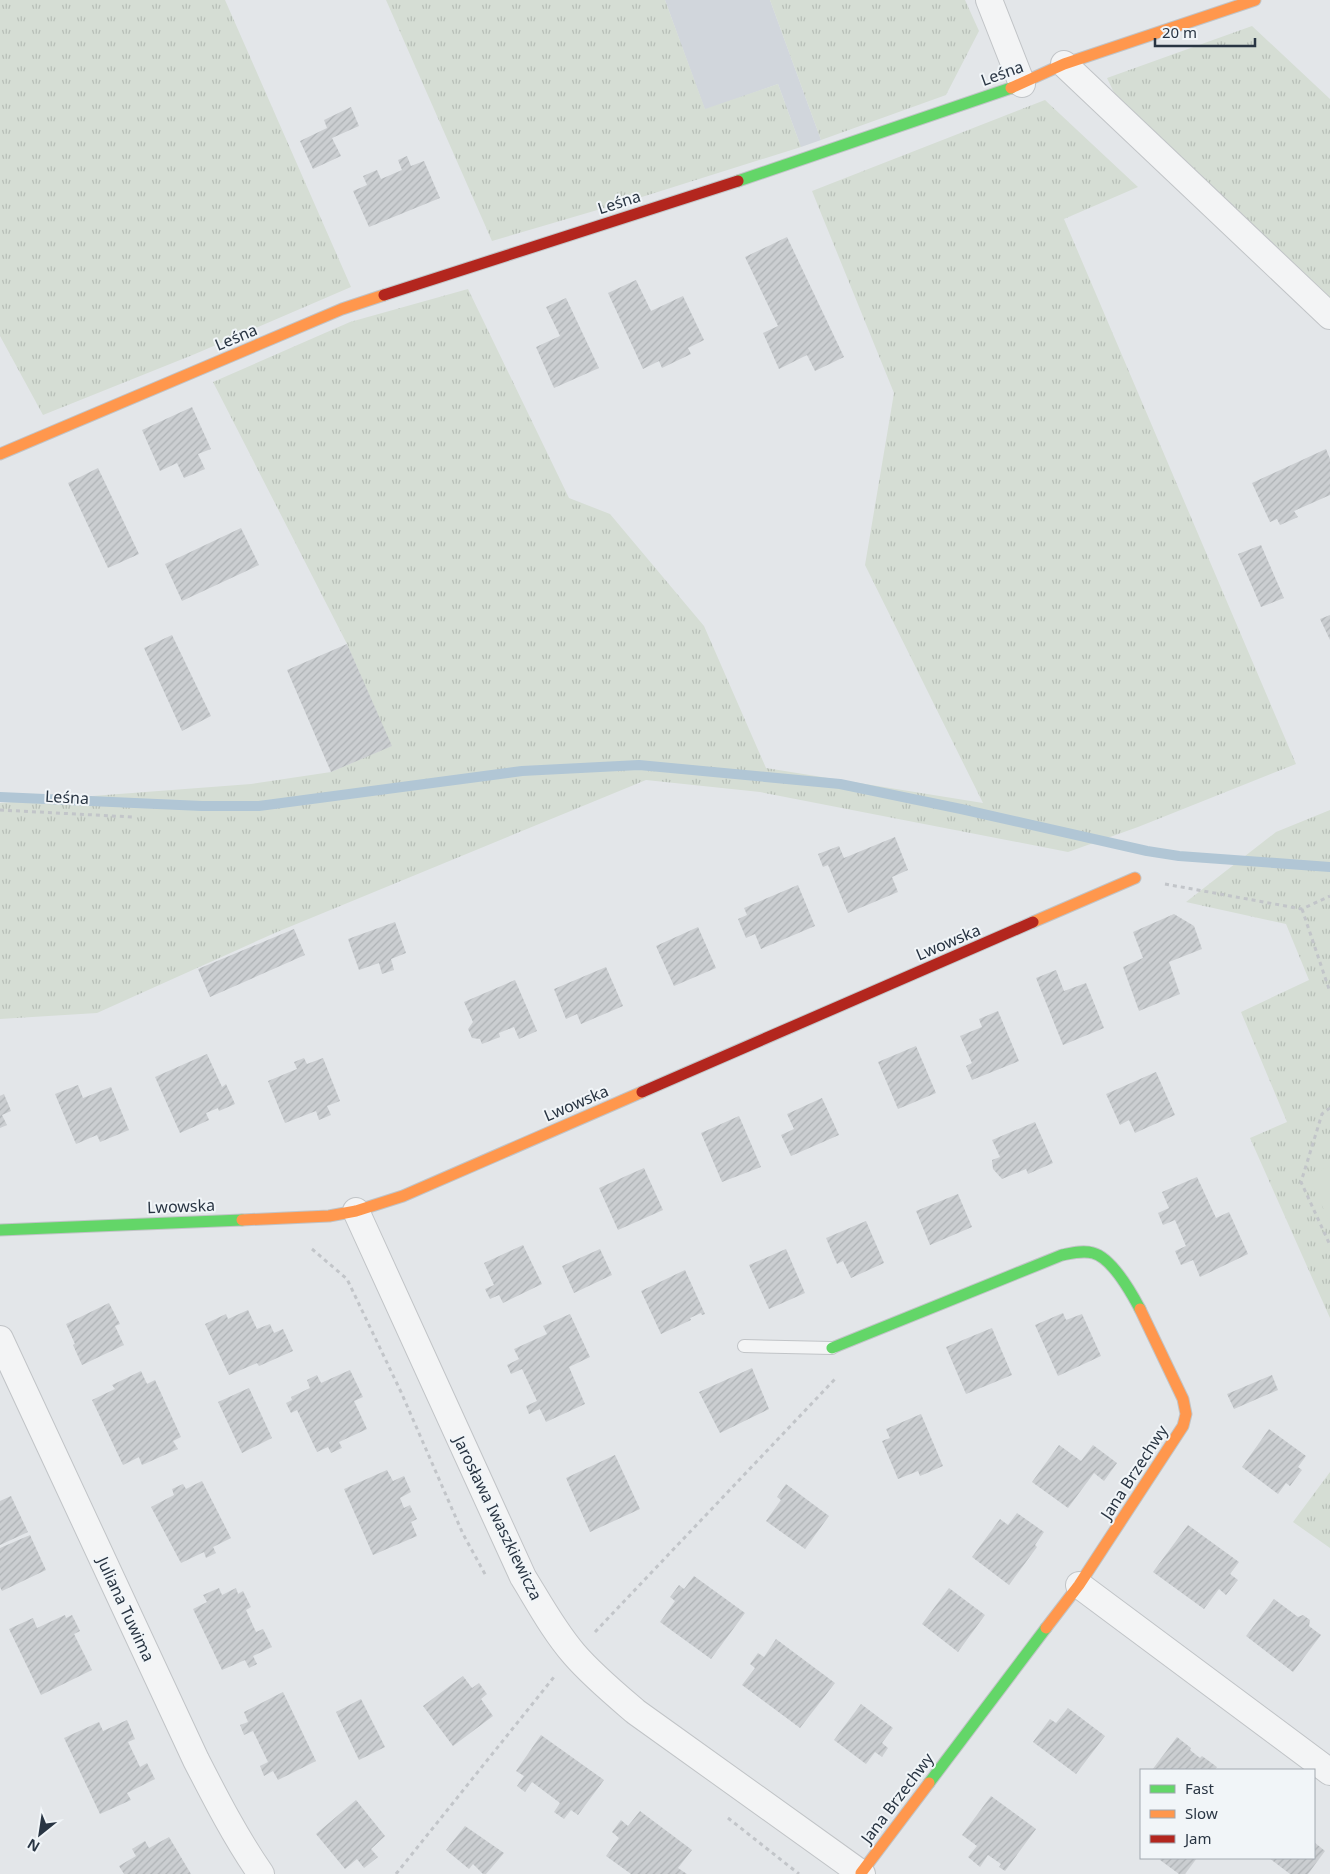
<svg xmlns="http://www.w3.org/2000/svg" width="1330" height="1874" font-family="'Noto Sans',sans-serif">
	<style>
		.built { fill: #d1d6dc }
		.grass { fill: url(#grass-tufts) }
		.park { fill: #d5ddd4 }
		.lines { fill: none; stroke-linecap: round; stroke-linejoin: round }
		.stream { stroke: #b1c6d5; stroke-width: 10 }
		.building { fill: url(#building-hatch) }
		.lane-casing { stroke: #c1c4c7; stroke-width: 14 }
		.street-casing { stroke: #c1c4c7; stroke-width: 28 }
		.fast-casing { stroke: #c1c4c7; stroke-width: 13 }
		.slow-casing { stroke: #c1c4c7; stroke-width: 13 }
		.jam-casing { stroke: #c1c4c7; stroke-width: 13 }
		.path { stroke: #c2c5c9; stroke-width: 3; stroke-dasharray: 4 4; stroke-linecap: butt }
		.lane { stroke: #f3f4f5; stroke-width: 12 }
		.street { stroke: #f3f4f5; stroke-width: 26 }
		.fast { stroke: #63d668; stroke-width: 11 }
		.slow { stroke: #ff974d; stroke-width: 11 }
		.jam { stroke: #b3261e; stroke-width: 11 }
		.labels { text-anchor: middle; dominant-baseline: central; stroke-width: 4; stroke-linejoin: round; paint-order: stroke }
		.street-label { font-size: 16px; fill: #293543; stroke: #f1f5f8 }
	</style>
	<defs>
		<pattern id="grass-tufts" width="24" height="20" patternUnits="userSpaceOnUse" patternTransform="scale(1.25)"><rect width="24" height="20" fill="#d5ddd4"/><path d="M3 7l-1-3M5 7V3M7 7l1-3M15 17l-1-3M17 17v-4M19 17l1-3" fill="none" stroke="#b7beb7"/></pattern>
		<pattern id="building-hatch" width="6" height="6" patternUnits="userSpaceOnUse" patternTransform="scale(1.25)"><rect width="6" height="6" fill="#cbced1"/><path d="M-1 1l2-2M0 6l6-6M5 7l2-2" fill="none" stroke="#aeb2b5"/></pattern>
	</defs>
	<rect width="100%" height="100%" fill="#e3e6e9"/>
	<!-- built -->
	<path class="built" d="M665,0H770L821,140L801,147L778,84L705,110Z"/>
	<!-- grass -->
	<path class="grass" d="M0,0H225L351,287L195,354L43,415L0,336Z
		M386,0H665L705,109L778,84L801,147L645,196L492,241Z
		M770,0H965L979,31L946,95L821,140Z
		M1252,26L1330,99V299L1117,99L1107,78Z
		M1045,100L1138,187L1064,219L1296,764L1138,827L1068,852L760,792L646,780L277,932L97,1013L0,1019V803L251,784L331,772L391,746L347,644L213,382L350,322L468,289L569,498L610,514L704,626L766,768L983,803L865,565L894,393L812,191Z
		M1330,810V1318L1250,1138L1287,1122L1241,1012L1309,980L1286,924L1186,902L1276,832Z
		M1330,1472V1548L1293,1522Z"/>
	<!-- park -->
	<path class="park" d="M1330,1166V1224L1309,1176Z"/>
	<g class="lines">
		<!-- stream -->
		<path class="stream" d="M0,797L202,806H259L522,771L639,765L840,784L961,809L1147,851L1179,856L1330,867"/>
	</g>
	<!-- building -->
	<path class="building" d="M351,107L359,126L332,138L341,156L313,169L300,141L327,128L324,120Z
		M407,156L411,166L424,161L440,198L369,227L353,191L367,185L363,176L377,170L381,179L402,170L398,160Z
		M787,237L844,357L815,371L807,355L779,369L763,333L778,326L745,257Z
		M636,280L651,311L683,296L704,340L688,348L691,354L662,368L659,361L643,369L608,293Z
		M566,298L599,368L554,388L536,347L560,336L546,307Z
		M192,407L211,449L198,454L205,469L184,478L177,463L160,471L142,430Z
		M1326,449L1330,459V495L1294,511L1298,517L1280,525L1277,519L1270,522L1252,483Z
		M98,468L139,554L108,568L68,483Z
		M241,528L259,565L182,601L165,564Z
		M1261,545L1284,598L1261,607L1238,554Z
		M1330,615V640L1320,619Z
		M172,635L211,716L182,731L144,648Z
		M347,644L392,746L331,772L287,670Z
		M895,837L908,870L892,877L898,892L848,913L828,865L823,867L818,854L839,846L844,858Z
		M798,885L815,926L761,949L755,934L746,938L738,919L747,915L744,908Z
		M1174,914L1194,926L1202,949L1169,962L1180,994L1139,1011L1123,967L1143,958L1133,932Z
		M395,922L406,953L391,959L394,970L382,974L379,963L359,970L348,939Z
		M698,927L716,968L674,986L656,946Z
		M294,929L305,955L210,997L198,969Z
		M606,967L623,1006L581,1024L577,1014L566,1019L554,989Z
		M1056,970L1064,991L1086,983L1104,1028L1063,1045L1036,978Z
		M515,980L537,1031L519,1039L514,1027L499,1033L500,1037L482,1044L480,1039L472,1038L468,1029L473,1022L464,1002Z
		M998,1011L1019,1061L972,1080L966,1066L972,1063L960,1036L982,1027L979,1019Z
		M916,1046L936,1093L898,1109L878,1062Z
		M207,1054L222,1087L226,1084L235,1104L219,1111L218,1108L206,1113L209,1120L180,1133L155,1077Z
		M304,1058L307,1064L323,1058L340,1101L327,1106L331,1115L319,1120L316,1111L285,1123L268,1081L297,1069L294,1062Z
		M1156,1072L1175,1115L1135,1133L1129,1120L1120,1125L1106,1094Z
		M78,1085L83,1098L111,1087L129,1130L100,1142L97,1135L76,1144L55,1094Z
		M4,1094L11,1111L2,1115L7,1125L0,1128V1096Z
		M822,1098L839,1135L791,1156L781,1135L794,1129L787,1114Z
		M739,1116L761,1167L722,1182L701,1133Z
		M1035,1122L1053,1163L1028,1174L1026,1169L1002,1179L993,1169L992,1160L1000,1157L992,1140Z
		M644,1168L663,1210L618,1230L599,1188Z
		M1197,1177L1216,1218L1229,1212L1248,1254L1200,1277L1193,1260L1181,1265L1175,1251L1186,1246L1175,1220L1163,1225L1158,1213L1169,1208L1162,1192Z
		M958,1194L972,1227L930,1245L916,1211Z
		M866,1221L884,1263L851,1278L843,1261L837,1264L826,1238Z
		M523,1245L542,1284L503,1303L499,1295L490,1299L485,1289L494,1285L484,1263Z
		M600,1249L612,1275L574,1293L562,1266Z
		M786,1249L805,1293L769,1309L749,1265Z
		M685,1270L705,1314L702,1315L701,1313L690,1318L691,1320L661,1334L641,1291Z
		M109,1303L120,1324L115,1326L124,1345L82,1365L73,1345L75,1344L66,1324Z
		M248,1310L257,1329L270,1324L274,1333L283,1329L293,1351L259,1366L257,1363L229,1375L205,1324L226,1314L228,1319Z
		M1063,1313L1066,1320L1082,1314L1101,1356L1058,1376L1035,1325Z
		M570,1314L590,1357L569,1367L585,1404L546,1422L540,1409L529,1414L526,1406L537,1401L522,1369L511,1374L507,1365L519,1359L514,1349L547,1334L543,1326Z
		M992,1328L1012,1375L966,1394L946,1347Z
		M752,1368L769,1409L720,1433L699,1392Z
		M350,1370L363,1397L354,1401L367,1429L339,1442L342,1448L331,1453L328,1447L317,1452L297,1410L291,1413L286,1403L292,1400L291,1397L310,1388L307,1380L317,1375L321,1383Z
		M141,1371L147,1384L155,1380L181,1437L173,1441L178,1449L142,1465L139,1457L123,1465L92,1400L115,1389L112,1385Z
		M1272,1375L1278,1390L1234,1409L1227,1394Z
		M249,1388L272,1438L242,1453L218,1402Z
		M921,1414L943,1466L920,1476L918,1471L898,1479L882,1441L890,1438L886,1429Z
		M1269,1429L1306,1456L1298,1467L1302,1470L1290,1486L1286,1483L1278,1494L1242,1467Z
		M1059,1445L1081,1461L1093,1445L1117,1463L1104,1481L1094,1473L1068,1508L1032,1482Z
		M615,1455L640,1509L590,1532L566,1478Z
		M387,1470L393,1481L404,1476L411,1492L400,1498L404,1508L410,1505L417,1519L411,1522L417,1536L373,1555L344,1489Z
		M202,1481L231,1538L213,1547L216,1553L206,1558L204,1552L181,1563L151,1507L174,1495L172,1489L183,1484L186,1489Z
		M786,1484L829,1516L805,1549L766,1521L781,1500L777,1497Z
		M11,1496L28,1532L0,1545V1501Z
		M1017,1513L1044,1532L1035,1545L1037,1547L1009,1585L972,1557L1000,1519L1008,1525Z
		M1188,1525L1239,1562L1230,1574L1238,1580L1226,1595L1219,1589L1204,1609L1153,1572Z
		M30,1535L46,1570L2,1591L0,1587V1548Z
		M694,1576L745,1613L711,1659L660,1622L675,1601L670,1597L679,1585L684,1589Z
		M219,1588L222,1595L236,1588L238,1594L243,1591L251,1607L246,1610L256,1632L263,1629L272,1647L253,1656L257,1664L249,1668L245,1660L222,1670L193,1609L207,1602L203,1595Z
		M949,1588L985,1615L958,1652L922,1624Z
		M1274,1599L1298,1617L1303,1615L1310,1620L1309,1626L1321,1635L1293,1672L1246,1636Z
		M65,1615L66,1618L72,1615L80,1631L74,1634L92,1670L41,1695L9,1629L33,1618L37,1628Z
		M776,1639L835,1683L800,1728L742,1685L755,1668L750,1664L758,1653L764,1657Z
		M463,1676L472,1688L479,1683L487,1694L481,1699L493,1716L453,1746L423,1706Z
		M283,1692L316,1761L278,1780L273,1771L264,1776L260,1766L268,1762L253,1731L244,1735L240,1725L248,1722L244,1712Z
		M361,1699L385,1747L359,1760L336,1712Z
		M861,1704L893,1728L882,1743L888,1748L882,1757L875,1752L866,1764L834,1740Z
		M1068,1708L1105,1736L1076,1774L1033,1742L1050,1719L1056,1723Z
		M127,1720L135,1739L128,1742L140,1767L147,1763L155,1779L127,1793L131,1800L100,1814L64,1738L99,1722L103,1731Z
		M541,1735L604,1780L578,1815L571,1810L564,1819L554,1812L560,1803L532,1782L525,1792L517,1786L524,1776L516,1771Z
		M1177,1737L1191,1748L1190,1750L1200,1758L1202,1756L1217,1767L1214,1770H1152Z
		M991,1796L1036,1829L1005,1871L999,1867L1001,1864L988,1855L980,1867L968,1857L977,1846L962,1835Z
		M356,1800L385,1836L371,1849L378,1857L364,1868L357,1859L345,1869L316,1834Z
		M640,1811L692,1850L678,1868L687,1874H631L606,1856L619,1838L612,1832L621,1820L628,1826Z
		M465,1826L504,1853L486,1874H483L473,1864L469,1869L446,1850Z
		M169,1837L191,1874H124L119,1866L136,1856L132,1849L145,1841L149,1848Z
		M1314,1842L1325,1851L1308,1874H1290L1269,1858H1314Z
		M1162,1858H1197L1185,1874H1179L1160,1860Z"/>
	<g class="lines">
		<defs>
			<path id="lane" d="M744,1346L832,1348"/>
			<path id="street" d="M989,0L1022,84
				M1064,64L1330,316
				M356,1211L523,1577C539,1603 554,1631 574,1654C592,1675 615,1694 636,1712L862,1874
				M0,1339L196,1760C216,1799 236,1838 261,1874
				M1079,1585L1330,1772"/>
			<path id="fast" d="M738,181L1011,88
				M0,1230L242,1220
				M832,1348L1062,1255C1072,1253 1083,1250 1093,1253C1112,1258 1131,1292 1140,1309
				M929,1783L1046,1628"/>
			<path id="slow" d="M1011,88L1064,64L1255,0
				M0,454L342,309L384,295
				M1033,922L1135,878
				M242,1220L329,1216L356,1211L403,1196L642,1092
				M1046,1628L1079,1585L1183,1426L1186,1414L1183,1399L1140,1309
				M861,1873L929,1783"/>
			<path id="jam" d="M384,295L738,181
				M642,1092L1033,922"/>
		</defs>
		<!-- lane casing -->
		<use href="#lane" class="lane-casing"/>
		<!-- street casing -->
		<use href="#street" class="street-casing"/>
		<!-- fast casing -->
		<use href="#fast" class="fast-casing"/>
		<!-- slow casing -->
		<use href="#slow" class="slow-casing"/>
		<!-- jam casing -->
		<use href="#jam" class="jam-casing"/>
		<!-- path -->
		<path class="path" d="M0,810L132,817
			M1165,884L1302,909L1330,896
			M1302,909L1330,992
			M1330,1108L1322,1114L1301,1182L1330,1245
			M312,1249L347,1279L401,1392L463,1534L486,1576
			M595,1632L835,1379
			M728,1818L799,1874
			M396,1874L554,1677"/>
		<!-- lane -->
		<use href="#lane" class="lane"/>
		<!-- street -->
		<use href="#street" class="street"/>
		<!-- fast -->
		<use href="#fast" class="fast"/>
		<!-- slow -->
		<use href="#slow" class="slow"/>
		<!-- jam -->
		<use href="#jam" class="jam"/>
	</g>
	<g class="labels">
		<!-- street labels -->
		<g class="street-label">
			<text transform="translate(1002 73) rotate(-20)">Leśna</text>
			<text transform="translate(619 202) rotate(-18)">Leśna</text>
			<text transform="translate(236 337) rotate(-23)">Leśna</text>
			<text transform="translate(67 797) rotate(3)">Leśna</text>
			<text transform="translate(948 942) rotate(-23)">Lwowska</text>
			<text transform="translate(576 1103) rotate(-23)">Lwowska</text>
			<text transform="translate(181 1206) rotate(-2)">Lwowska</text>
			<text transform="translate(1134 1472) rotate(-57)">Jana Brzechwy</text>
			<text transform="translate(498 1518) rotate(64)">Jarosława Iwaszkiewicza</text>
			<text transform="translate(126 1609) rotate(65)">Juliana Tuwima</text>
			<text transform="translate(897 1798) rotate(-53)">Jana Brzechwy</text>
		</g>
	</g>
	<!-- legend -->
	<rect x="1140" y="1769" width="175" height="90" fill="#f1f5f8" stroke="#a1a8b0"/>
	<rect x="1150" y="1785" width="25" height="8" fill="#63d668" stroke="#a1a8b0"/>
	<text x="1185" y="1794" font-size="15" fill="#293543">Fast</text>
	<rect x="1150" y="1810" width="25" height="8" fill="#ff974d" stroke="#a1a8b0"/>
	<text x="1185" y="1819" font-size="15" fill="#293543">Slow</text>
	<rect x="1150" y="1835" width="25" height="8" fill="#b3261e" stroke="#a1a8b0"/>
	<text x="1185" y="1844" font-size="15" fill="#293543">Jam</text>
	<!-- north arrow -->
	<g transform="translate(40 1834) rotate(210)" stroke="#f1f5f8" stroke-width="4" paint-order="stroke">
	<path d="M0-4L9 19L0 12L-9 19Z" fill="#293543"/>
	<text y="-8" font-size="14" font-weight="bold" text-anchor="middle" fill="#293543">N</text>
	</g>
	<!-- scale -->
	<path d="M1155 38v8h100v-8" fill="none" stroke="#293543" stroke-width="2.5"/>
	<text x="1162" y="38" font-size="15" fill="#293543" stroke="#f1f5f8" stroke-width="4" paint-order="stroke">20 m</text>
</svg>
